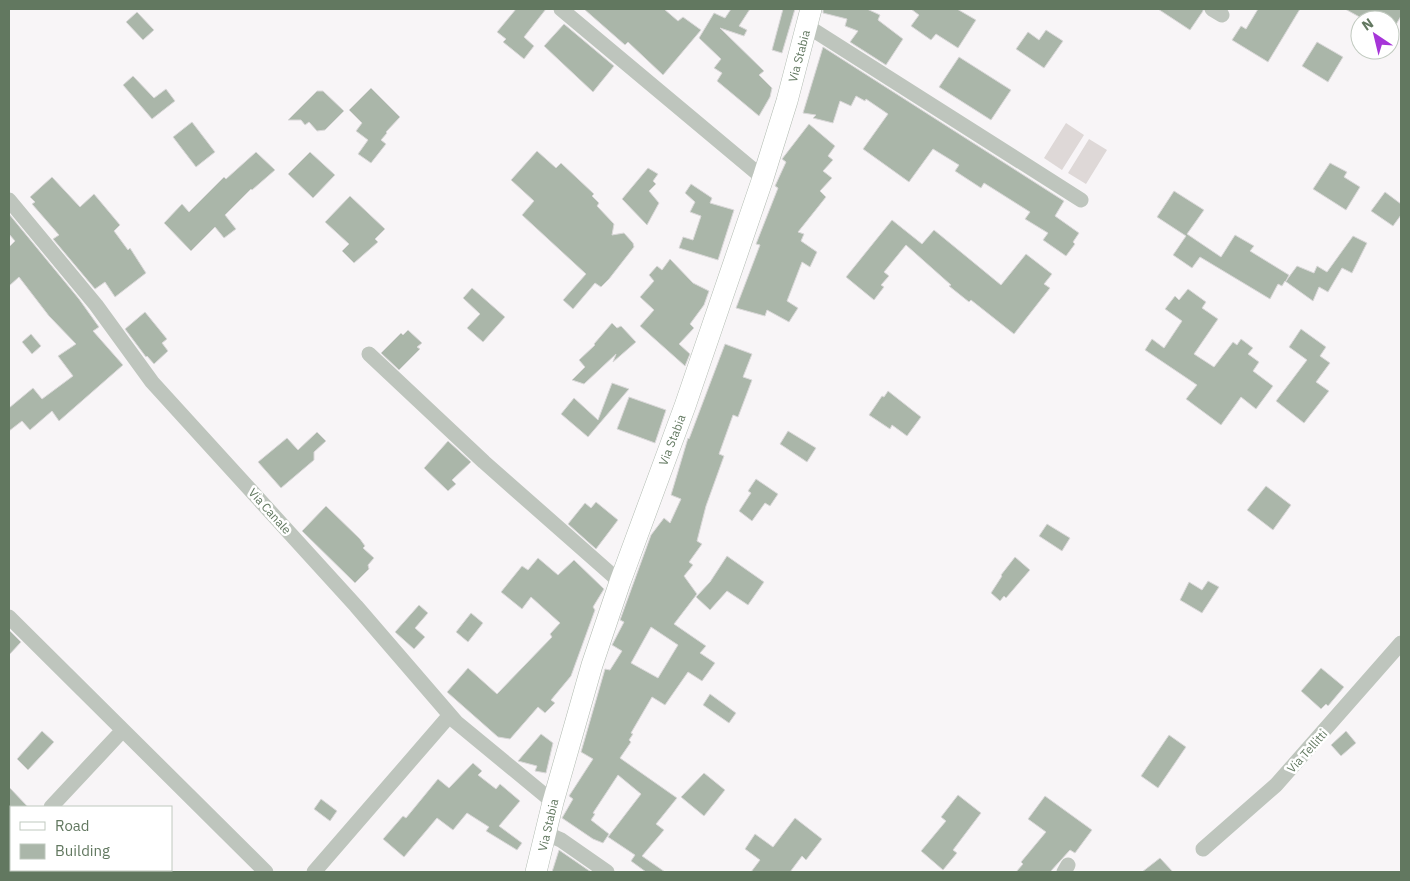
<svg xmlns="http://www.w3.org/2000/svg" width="1410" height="881" font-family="'IBM Plex Sans',sans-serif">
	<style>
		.green { fill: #ded8d7 }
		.building { fill: #aab6a9; stroke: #dad8d9; fill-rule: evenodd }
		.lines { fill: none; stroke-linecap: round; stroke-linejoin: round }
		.secondary-casing { stroke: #b0bab0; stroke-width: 22 }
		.street { stroke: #bec5bd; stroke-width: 15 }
		.secondary { stroke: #fff; stroke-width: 21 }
		.labels { text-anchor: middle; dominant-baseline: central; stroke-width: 5; stroke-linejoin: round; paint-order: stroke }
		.street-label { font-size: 12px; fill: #627860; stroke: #fff }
	</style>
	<rect width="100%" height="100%" fill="#f8f5f7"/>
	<!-- green -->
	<path class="green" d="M1066,123L1084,135L1062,170L1044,158Z
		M1089,139L1107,150L1086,184L1068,173Z"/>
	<!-- building -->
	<path class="building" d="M516,9H546L524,37L534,46L524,59L503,42L506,39L497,32Z
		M584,9H664L678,21L683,17L701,30L663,75L628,42L625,45Z
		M731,9H750L739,26L747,30L744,36L720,28L764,71L759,75L772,88L770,97L759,116L717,81L722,73L714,68L721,59L699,38L714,13L725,18Z
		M783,9H795L782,53L772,50Z
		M823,9H867L880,15L878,20L903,39L886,65L850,42L858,31L845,26L847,19L823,13Z
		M911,9H957L976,20L958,48L936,34L931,40L911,26L919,15Z
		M1158,9H1203V11L1190,30Z
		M1258,9H1300L1268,62L1232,40L1241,26L1246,29Z
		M1345,9H1401V16L1390,35V20H1365Z
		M137,12L154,30L143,40L126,22Z
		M564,24L614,66L593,92L544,46Z
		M1046,30L1063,41L1044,68L1016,49L1028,32L1039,40Z
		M1317,42L1343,57L1328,82L1302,66Z
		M823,47L1064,201L1055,216L1079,233L1073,242L1075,244L1066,256L1043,240L1048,233L1025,219L1030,212L984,183L981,188L955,171L959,165L933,149L909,182L863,149L888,114L866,99L865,101L856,96L851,106L840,101L833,123L813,118L816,115L803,113Z
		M959,57L1011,90L991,120L939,87Z
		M133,76L154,98L166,89L175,101L152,119L123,85Z
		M371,88L400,117L386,132L387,133L381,140L386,144L371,163L358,154L368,140L356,131L362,123L349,110Z
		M317,91H323L344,111L325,130L317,131L309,122L305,125L301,120H288Z
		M192,122L215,152L196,167L173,137Z
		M809,124L835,146L828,156L833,160L823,171L832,178L820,191L826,197L798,232L804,234L801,241L817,252L810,267L802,262L787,301L798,308L789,322L767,310L765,316L736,308L760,245L756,244L778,188L775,186L786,162L782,159Z
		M537,151L556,168L561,163L594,194L592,196L599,203L597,206L614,224L612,235L624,233L633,243L634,247L609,279L601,287L595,283L573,309L563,300L586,274L522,215L534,201L511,180Z
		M256,152L275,170L252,190L251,189L225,215L236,229L224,238L215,227L191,251L164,223L182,204L189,212L224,177L226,179Z
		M310,152L335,175L313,198L288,174Z
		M1330,163L1347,172L1344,177L1360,187L1346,210L1313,189Z
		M648,168L658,174L653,181L656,184L649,191L659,203L647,225L622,199Z
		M52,177L80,207L94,194L120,225L114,231L128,250L130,248L146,273L115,297L105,282L95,289L53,239L59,235L32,204L35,202L30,197Z
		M691,184L712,198L710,203L734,210L718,260L679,248L683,237L693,240L701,216L690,212L695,202L685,193Z
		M1174,191L1204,210L1187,234L1221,257L1235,235L1254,246L1250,251L1289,275L1286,281L1297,266L1314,273L1317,266L1327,272L1353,236L1367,243L1352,273L1342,268L1328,292L1319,287L1313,301L1285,281L1282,286L1278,284L1270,299L1200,257L1192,268L1173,255L1186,236L1157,217Z
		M1385,192L1401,204V215L1393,226L1371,211Z
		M350,196L385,229L375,239L378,242L354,263L342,251L349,244L325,222Z
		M9,214L79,299L99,327L93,331L123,365L59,421L52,411L30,430L22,421L9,431V408L33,388L42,399L73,376L58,356L76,344L49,316L19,277L9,286V247L15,241L9,234Z
		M892,220L922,244L934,230L1001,285L1026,254L1052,274L1044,284L1050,288L1014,334L971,300L969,302L949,286L951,285L906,245L884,272L889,276L881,285L884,287L874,300L846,277Z
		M670,259L693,283L709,291L704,305L690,324L694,328L679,344L690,354L685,366L640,326L654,310L640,297L654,281L649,275L657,266L662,270Z
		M472,288L505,317L483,342L467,328L480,314L463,298Z
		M1188,289L1206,302L1202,308L1218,319L1194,354L1214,367L1233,342L1237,345L1241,339L1253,348L1248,354L1259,362L1253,371L1273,386L1256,409L1241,397L1221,425L1186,399L1197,385L1145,350L1152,339L1164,348L1182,321L1165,309L1175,296L1179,300Z
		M145,312L167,339L162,343L168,351L154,364L147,356L146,357L125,329Z
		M612,323L617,328L621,326L636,342L613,362L616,354L584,384L572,380L585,367L579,360L595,345L594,344Z
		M1301,329L1326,347L1320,356L1330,363L1316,382L1329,391L1304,423L1276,401L1307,360L1289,347Z
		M408,330L422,343L417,347L420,349L399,370L381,353L401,333L403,335Z
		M31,334L41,346L32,354L22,342Z
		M725,344L752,354L743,377L752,380L738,417L733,415L719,454L724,456L706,506L697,541L702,544L689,562L693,565L684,576L697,594L674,624L706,646L700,653L715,663L702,681L688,672L665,705L652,697L631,733L633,734L629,740L631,742L620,758L677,798L656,824L664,830L642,856L665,872H646L631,861L635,855L608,837L641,794L618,775L593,813L595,814L591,820L609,834L603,843L593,839L562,818L573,799L569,796L593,759L581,752L605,669L610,670L622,651L612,645L624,622L620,620L651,535L664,518L670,523L681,499L671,495L688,438L689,439ZM651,627L678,645L658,678L631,663Z
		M612,383L629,389L588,437L561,414L574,398L598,420Z
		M888,391L921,417L907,436L892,425L890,429L869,415L882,396L884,397Z
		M629,397L666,410L655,443L617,429Z
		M788,431L816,448L807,462L780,444Z
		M317,432L326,441L314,452V460L281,488L258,462L287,438L298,450Z
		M448,441L471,462L452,480L456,484L448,491L424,468Z
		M756,479L778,494L770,506L765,503L752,521L739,511L751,493L748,491Z
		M1266,486L1291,505L1273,530L1247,510Z
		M596,502L618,520L596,549L568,524L585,503L591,508Z
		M326,506L360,539L365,546L363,548L374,558L368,565L369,569L355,583L302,531Z
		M1047,524L1070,538L1062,551L1039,536Z
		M727,556L764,582L748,605L727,591L710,610L696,597L710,582Z
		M1015,557L1030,570L1006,598L1004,596L1000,601L991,593L1002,576L1001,575Z
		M538,558L558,575L574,560L604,589L593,607L595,610L571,676L551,700L555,703L545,713L538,707L510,739L498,737L447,692L468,668L497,694L552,637L550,634L560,623L531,597L522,609L501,592L522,566L528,570Z
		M1208,581L1219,587L1202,613L1180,600L1189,582L1202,590Z
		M419,605L428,613L415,628L425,637L414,649L395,632Z
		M471,613L483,623L468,642L456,632Z
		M9,630L21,642L9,655Z
		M1321,668L1344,687L1328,706L1326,704L1321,709L1301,691Z
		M710,694L736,713L729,723L703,705Z
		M42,731L54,742L28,770L17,759Z
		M1346,731L1356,743L1341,756L1331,745Z
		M541,734L553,743L546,773L535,771L537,766L518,761Z
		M1169,735L1186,747L1158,788L1141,776Z
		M473,763L482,771L478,775L496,789L500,784L520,801L499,826L522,843L517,850L486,831L489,827L467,813L453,830L437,818L404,857L383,839L403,816L406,818L438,779L449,788Z
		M704,773L725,790L704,816L681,797Z
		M9,787L28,807H9Z
		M958,795L981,813L953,850L957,853L943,870L921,851L946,821L941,817Z
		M1045,796L1092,830L1075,853L1070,850L1050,872H1016L1023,864L1021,862L1046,832L1028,819Z
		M321,799L337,811L330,821L314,809Z
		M795,818L822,839L806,860L802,856L790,872H751L760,860L745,849L755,834L773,847Z
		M559,850L591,872H552Z
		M1160,858L1173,872H1142Z"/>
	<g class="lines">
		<defs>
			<path id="secondary" d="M536,872L553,802L592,665L620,582L685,406L763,178L787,101L811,9"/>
		</defs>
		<!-- secondary casing -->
		<use href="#secondary" class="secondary-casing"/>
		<!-- street -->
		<path class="street" d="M561,9L763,178
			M1212,9L1222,15
			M807,26L1081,200
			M9,200L96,305L152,382L356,606L456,722L553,802
			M369,354L484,462L620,582
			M9,617L266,872
			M51,807L122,731
			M547,834L561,840L607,872
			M1203,849L1276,785L1401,643
			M9,857L11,854
			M314,872L450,715
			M1064,872L1068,865"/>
		<!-- secondary -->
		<use href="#secondary" class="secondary"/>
	</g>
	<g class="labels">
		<!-- street labels -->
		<g class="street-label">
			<text transform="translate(799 56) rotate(-75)">Via Stabia</text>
			<text transform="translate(672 440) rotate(-69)">Via Stabia</text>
			<text transform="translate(270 511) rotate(48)">Via Canale</text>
			<text transform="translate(1307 751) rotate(-48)">Via Tellitti</text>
			<text transform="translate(548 825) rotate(-77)">Via Stabia</text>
		</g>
	</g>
	<!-- border -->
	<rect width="1410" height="881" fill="none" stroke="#627860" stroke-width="20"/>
	<!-- legend -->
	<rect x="10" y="806" width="162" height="65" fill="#ffffff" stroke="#c0c9bf"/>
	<rect x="20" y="822" width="25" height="8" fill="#ffffff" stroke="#c0c9bf"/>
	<text x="55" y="831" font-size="15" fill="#627860">Road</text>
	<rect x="20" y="844" width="25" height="15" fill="#aab6a9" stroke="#c0c9bf"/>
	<text x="55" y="856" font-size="15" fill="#627860">Building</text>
	<!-- north arrow -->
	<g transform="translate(1375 35) rotate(325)"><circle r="24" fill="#ffffff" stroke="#c0c9bf"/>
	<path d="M0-4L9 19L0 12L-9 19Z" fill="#a635d8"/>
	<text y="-8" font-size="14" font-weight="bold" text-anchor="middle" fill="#627860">N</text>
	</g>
</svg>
